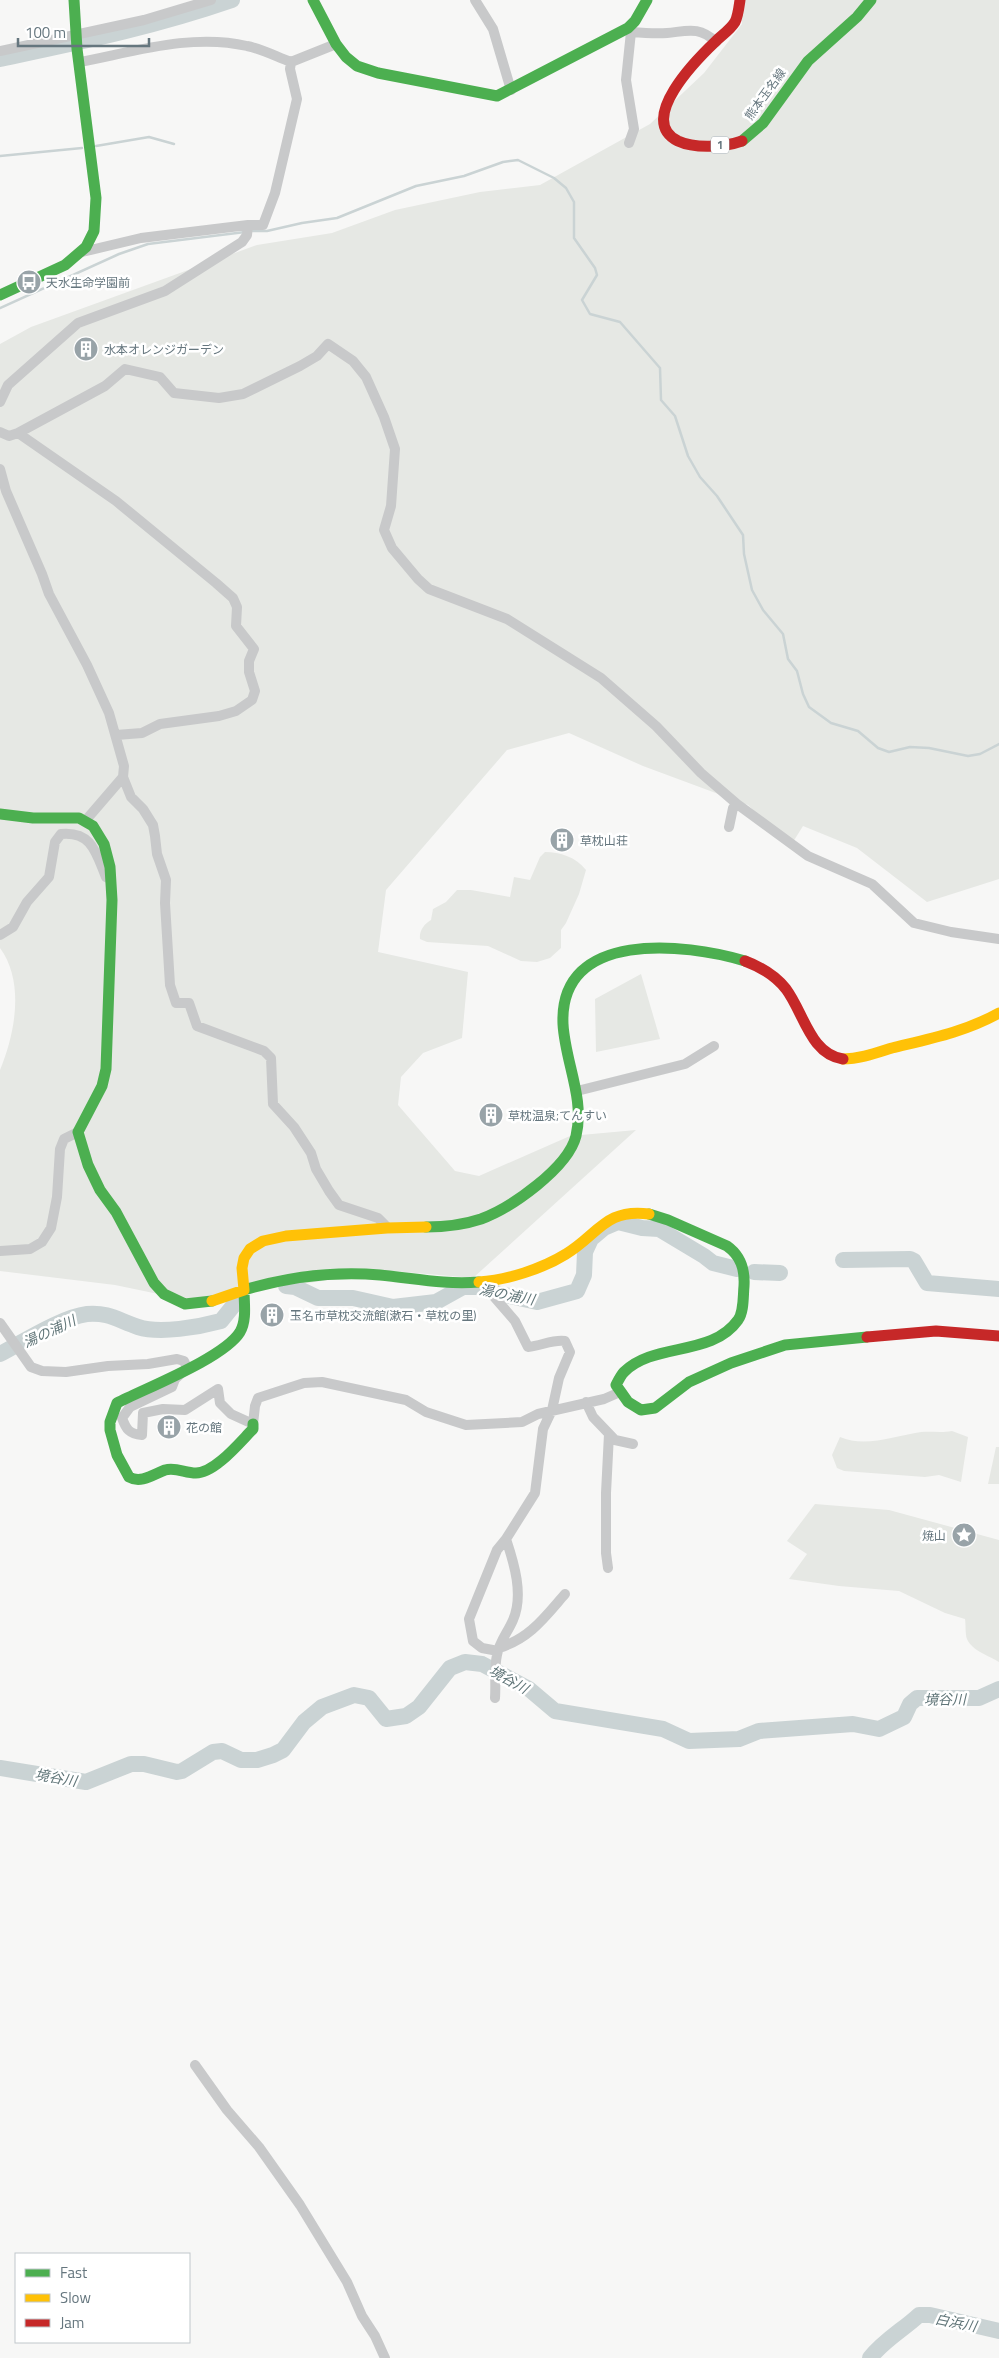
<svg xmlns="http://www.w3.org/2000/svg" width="999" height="2358" font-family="'Titillium Web','Noto Sans JP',sans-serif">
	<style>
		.green { fill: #e6e8e4 }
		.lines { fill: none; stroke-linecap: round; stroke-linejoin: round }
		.stream { stroke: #cad3d4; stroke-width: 2.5 }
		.river { stroke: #cad3d4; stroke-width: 16 }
		.street { stroke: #c8c9ca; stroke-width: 10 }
		.fast { stroke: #4caf50; stroke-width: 11 }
		.slow { stroke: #ffc107; stroke-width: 11 }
		.jam { stroke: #c62828; stroke-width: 11 }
		.labels { text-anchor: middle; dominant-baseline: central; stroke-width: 5; stroke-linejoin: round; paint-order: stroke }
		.shield { fill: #fff; stroke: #939fa5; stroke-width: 1 }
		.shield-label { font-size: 11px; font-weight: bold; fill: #65767e }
		.street-label { font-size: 12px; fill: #65767e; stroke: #fff }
		.poi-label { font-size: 12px; fill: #65767e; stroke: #fff; text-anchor: start }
		.water-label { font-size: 14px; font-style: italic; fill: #607578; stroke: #fff }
	</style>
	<rect width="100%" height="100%" fill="#f7f7f6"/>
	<!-- green -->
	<path class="green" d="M740,0H999V879L927,902L857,848L803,826L793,842L764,820L748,805L643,766L569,733L507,750L386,890L378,952L468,972L462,1038L423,1053L401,1077L398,1105L455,1171L479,1176L570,1136L636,1130L473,1278L393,1271L187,1300L115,1285L0,1271V1070C15,1034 25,982 0,948V344L31,327L257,245L332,233L395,210L480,192L540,185L650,124L704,73L742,24Z
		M545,852C560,852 576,857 586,870L579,894L566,923L561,930V948L550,958L537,962L521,961L488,946L427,942L420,939C419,931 424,924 431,920L433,909L446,902L457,890H471L510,897L514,877L530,880L540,857Z
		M641,974L660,1039L596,1052L595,999Z
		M952,1431L968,1437L961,1482L939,1475L925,1477L844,1471L837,1468L832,1455L840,1437C865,1448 894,1436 921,1432C931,1431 941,1433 952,1431Z
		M996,1447H999V1484H988Z
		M815,1504L889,1510L999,1540V1662C990,1656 972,1651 967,1639C965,1634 966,1625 965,1619L945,1613L899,1591L839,1586L789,1579L807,1554L787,1541Z"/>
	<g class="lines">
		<!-- stream -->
		<path class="stream" d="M96,146L149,137L174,144
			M0,156L82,148
			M251,231H267L302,223L337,218L416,186L464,176L503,162L518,160L554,178L566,188L574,202V238L595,268L597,275L582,300L590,314L620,322L660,368L661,400L675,416L688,456L700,477L717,496L743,535L744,554L752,590L763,610L783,634L788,659L797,671L803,694L809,707L831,723L858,731L878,748L889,752L910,747L929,748L968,756L980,754L999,744
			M0,308L119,254L148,244L245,232"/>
		<!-- river -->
		<path class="river" d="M0,59C80,42 154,27 232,0
			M843,1260L910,1259L914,1261L927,1283L999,1289
			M754,1272L780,1273
			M286,1286L295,1287L318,1298H353L393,1307L436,1302L463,1287H481L496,1293L537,1302L577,1291L584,1275L585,1252L591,1239L604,1228L618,1222L642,1228L659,1229L704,1256L713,1263L737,1269
			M0,1354C23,1342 62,1317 87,1314C109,1312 119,1321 138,1327C160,1334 199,1327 221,1321L237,1301
			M0,1768L86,1782L131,1764H144L177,1772L182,1771L213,1752L222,1751L241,1760H257L273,1755L283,1750L304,1722L322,1707L354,1695L369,1698L386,1719L406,1716L419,1707L450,1668L465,1662L482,1664L501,1674L529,1689L555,1711L663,1729L689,1741L739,1739L759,1731L853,1724L879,1729L904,1717L910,1704L917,1698H979L999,1689
			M870,2358C884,2340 903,2330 919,2315H930L999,2331"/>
		<!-- street -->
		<path class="street" d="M475,0L493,29L511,90
			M628,28L631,32L626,80L634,129L629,143
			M631,32C643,33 656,34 667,33C688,31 699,26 716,42
			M0,51L144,20L211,0
			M80,62C133,52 192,33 247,46C262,49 277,57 291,62L336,44
			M82,252L141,238L248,225H263L275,193L297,99L290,69L291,62
			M0,402L8,385L78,323L165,291L242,242L247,235L248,225
			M0,432L9,436L18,433
			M0,469L6,491L42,574L49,594L87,665L109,713L124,766L123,777L86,820
			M116,735L142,733L160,724L219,716L236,711L252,700L255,691L249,672V661L254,649L236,626L237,607L233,598L216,583L116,501L18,433L105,386L125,369L160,377L174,393L219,398L243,394L300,366L317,356L328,344L353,361L366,377L384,417L395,449L391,506L384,530L392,548L418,579L429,589L507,619L601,678L656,726L701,773L737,804
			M123,777L131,797L143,809L153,825L155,836L157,854L166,880L165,903L170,985L176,1003H189L197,1026L264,1051L271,1058L273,1104L294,1127L311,1153L316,1169L329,1191L339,1205L378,1218L388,1228
			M729,827L733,808L737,804L808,856L872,884L914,923L951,932L999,939
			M0,935L13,927L27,902L49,877L55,842L61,834C92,831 96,853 106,877L111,879
			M577,1091L685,1064L714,1046
			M0,1251L30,1249L42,1242L51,1228L57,1197L60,1149L64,1139L78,1132
			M485,1282L489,1291L515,1321L528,1347C541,1346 553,1339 565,1341L570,1352L559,1378L552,1410L543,1429L535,1493L506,1539C514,1563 524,1595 513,1620C508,1632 499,1642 497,1655C494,1668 496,1685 495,1698
			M0,1323L31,1367L42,1371L66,1372L108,1366L148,1364L177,1359L184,1361L187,1368L175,1379L172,1387L130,1407L122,1418C126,1429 129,1434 142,1435L143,1413L163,1409L185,1410L218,1389L220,1403L231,1414L253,1424L255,1406L258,1398L304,1383L322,1382L406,1400L426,1412L466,1425L522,1422L538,1414L604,1399L620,1392
			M586,1402L593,1417L615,1440L633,1444
			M608,1568L606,1553V1493L609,1434
			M499,1648C530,1638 544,1618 565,1594
			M498,1651L482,1648L473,1641L469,1619L497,1550L506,1539
			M195,2065L227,2110L259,2147L300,2205L347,2282L362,2316L375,2336L385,2358"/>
		<!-- fast -->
		<path class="fast" d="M313,0L336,44L346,57L357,66L378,73L497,96L628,28L635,21L647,0
			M742,141L763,123L808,61L857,17L871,0
			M0,295L65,265L86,247L94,231L96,198L77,49L74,0
			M0,814L33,818H79L93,826L104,844L110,867L112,900L106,1069L102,1086L78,1132L88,1165L100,1190L116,1212L154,1283L164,1294L185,1304L212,1301
			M649,1214L668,1220L727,1246C741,1256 745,1269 744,1286C743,1296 744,1312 738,1320C712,1357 654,1342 624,1372C621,1375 618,1381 616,1385L628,1402L641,1410L655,1408L689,1382L731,1363L785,1345L867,1337
			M426,1227C445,1227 463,1225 481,1219C511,1208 568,1168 576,1136C585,1098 565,1062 563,1024C559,929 685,943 745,961
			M253,1424V1429C240,1442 215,1473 196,1473C185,1473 176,1467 165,1470C154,1474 141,1484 129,1477L117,1455L110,1430V1422L117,1403C146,1388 224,1358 240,1332C247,1320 244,1303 244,1290C288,1277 334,1271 380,1275C413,1278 445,1285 479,1282"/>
		<!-- slow -->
		<path class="slow" d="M843,1059C860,1059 876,1053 892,1048C929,1039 965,1032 999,1013
			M479,1282C507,1280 542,1269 566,1254C598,1235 605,1208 649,1214
			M212,1301L244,1290L242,1268L244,1258L250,1249L263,1241L286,1236L387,1228L426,1227"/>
		<!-- jam -->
		<path class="jam" d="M740,0C739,7 738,16 735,22C730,30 722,35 716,41C697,59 636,120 678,141C695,149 725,147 742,141
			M745,961C761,967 775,975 786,989C804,1013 810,1054 843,1059
			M867,1337L936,1331L999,1336"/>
	</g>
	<!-- icons -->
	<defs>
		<symbol id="bus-disc" viewBox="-11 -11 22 22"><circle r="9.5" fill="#98a3a8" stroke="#fff"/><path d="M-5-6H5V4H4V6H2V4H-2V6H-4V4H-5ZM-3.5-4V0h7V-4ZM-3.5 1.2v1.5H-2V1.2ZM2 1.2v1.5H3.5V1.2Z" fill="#fff"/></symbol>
		<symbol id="building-disc" viewBox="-11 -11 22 22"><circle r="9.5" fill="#98a3a8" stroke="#fff"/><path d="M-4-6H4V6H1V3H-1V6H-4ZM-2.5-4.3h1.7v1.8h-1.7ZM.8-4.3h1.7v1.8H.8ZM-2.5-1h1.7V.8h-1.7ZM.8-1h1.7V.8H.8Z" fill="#fff"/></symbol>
		<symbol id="sight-disc" viewBox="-11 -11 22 22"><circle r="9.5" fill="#98a3a8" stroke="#fff"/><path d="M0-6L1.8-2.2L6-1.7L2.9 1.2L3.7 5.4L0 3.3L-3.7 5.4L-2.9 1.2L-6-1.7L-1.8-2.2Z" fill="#fff"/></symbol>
	</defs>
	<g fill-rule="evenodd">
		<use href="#bus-disc" x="15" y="268" width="28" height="28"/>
		<use href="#building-disc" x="72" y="335" width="28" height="28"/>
		<use href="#building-disc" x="548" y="826" width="28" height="28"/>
		<use href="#building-disc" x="477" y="1101" width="28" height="28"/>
		<use href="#building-disc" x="258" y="1301" width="28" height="28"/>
		<use href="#building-disc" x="155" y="1413" width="28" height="28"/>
		<use href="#sight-disc" x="950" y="1521" width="28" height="28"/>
	</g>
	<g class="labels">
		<!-- shield labels -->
		<rect class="shield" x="711" y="136.5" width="18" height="17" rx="4"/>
		<g class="shield-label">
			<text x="720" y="145">1</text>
		</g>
		<!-- street labels -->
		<g class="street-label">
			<text transform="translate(765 94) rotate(-54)">熊本玉名線</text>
		</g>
		<!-- poi labels -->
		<g class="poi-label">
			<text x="46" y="282">天水生命学園前</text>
			<text x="104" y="349">水本オレンジガーデン</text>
			<text x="580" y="840">草枕山荘</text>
			<text x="508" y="1115">草枕温泉;てんすい</text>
			<text x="290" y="1315">玉名市草枕交流館(漱石・草枕の里)</text>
			<text x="186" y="1427">花の館</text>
			<text x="946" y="1535" text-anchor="end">焼山</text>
		</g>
		<!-- water labels -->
		<g class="water-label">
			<text transform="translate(507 1294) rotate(11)">湯の浦川</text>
			<text transform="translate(49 1331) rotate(-25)">湯の浦川</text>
			<text transform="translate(509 1679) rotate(29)">境谷川</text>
			<text transform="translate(945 1699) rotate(-1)">境谷川</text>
			<text transform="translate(56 1777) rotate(10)">境谷川</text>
			<text transform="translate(956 2322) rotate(11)">白浜川</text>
		</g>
	</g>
	<!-- legend -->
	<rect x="15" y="2253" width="175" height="90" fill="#ffffff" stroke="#c1c8cb"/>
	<rect x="25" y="2269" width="25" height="8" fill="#4caf50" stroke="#c1c8cb"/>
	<text x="60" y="2278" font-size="15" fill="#65767e">Fast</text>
	<rect x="25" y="2294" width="25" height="8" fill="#ffc107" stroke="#c1c8cb"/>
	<text x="60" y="2303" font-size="15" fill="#65767e">Slow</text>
	<rect x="25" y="2319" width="25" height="8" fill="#c62828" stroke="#c1c8cb"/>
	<text x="60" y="2328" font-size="15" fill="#65767e">Jam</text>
	<!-- scale -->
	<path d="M18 38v8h131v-8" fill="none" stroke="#65767e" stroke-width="2.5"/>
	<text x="25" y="38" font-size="15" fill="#65767e" stroke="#ffffff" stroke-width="4" paint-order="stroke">100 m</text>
</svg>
